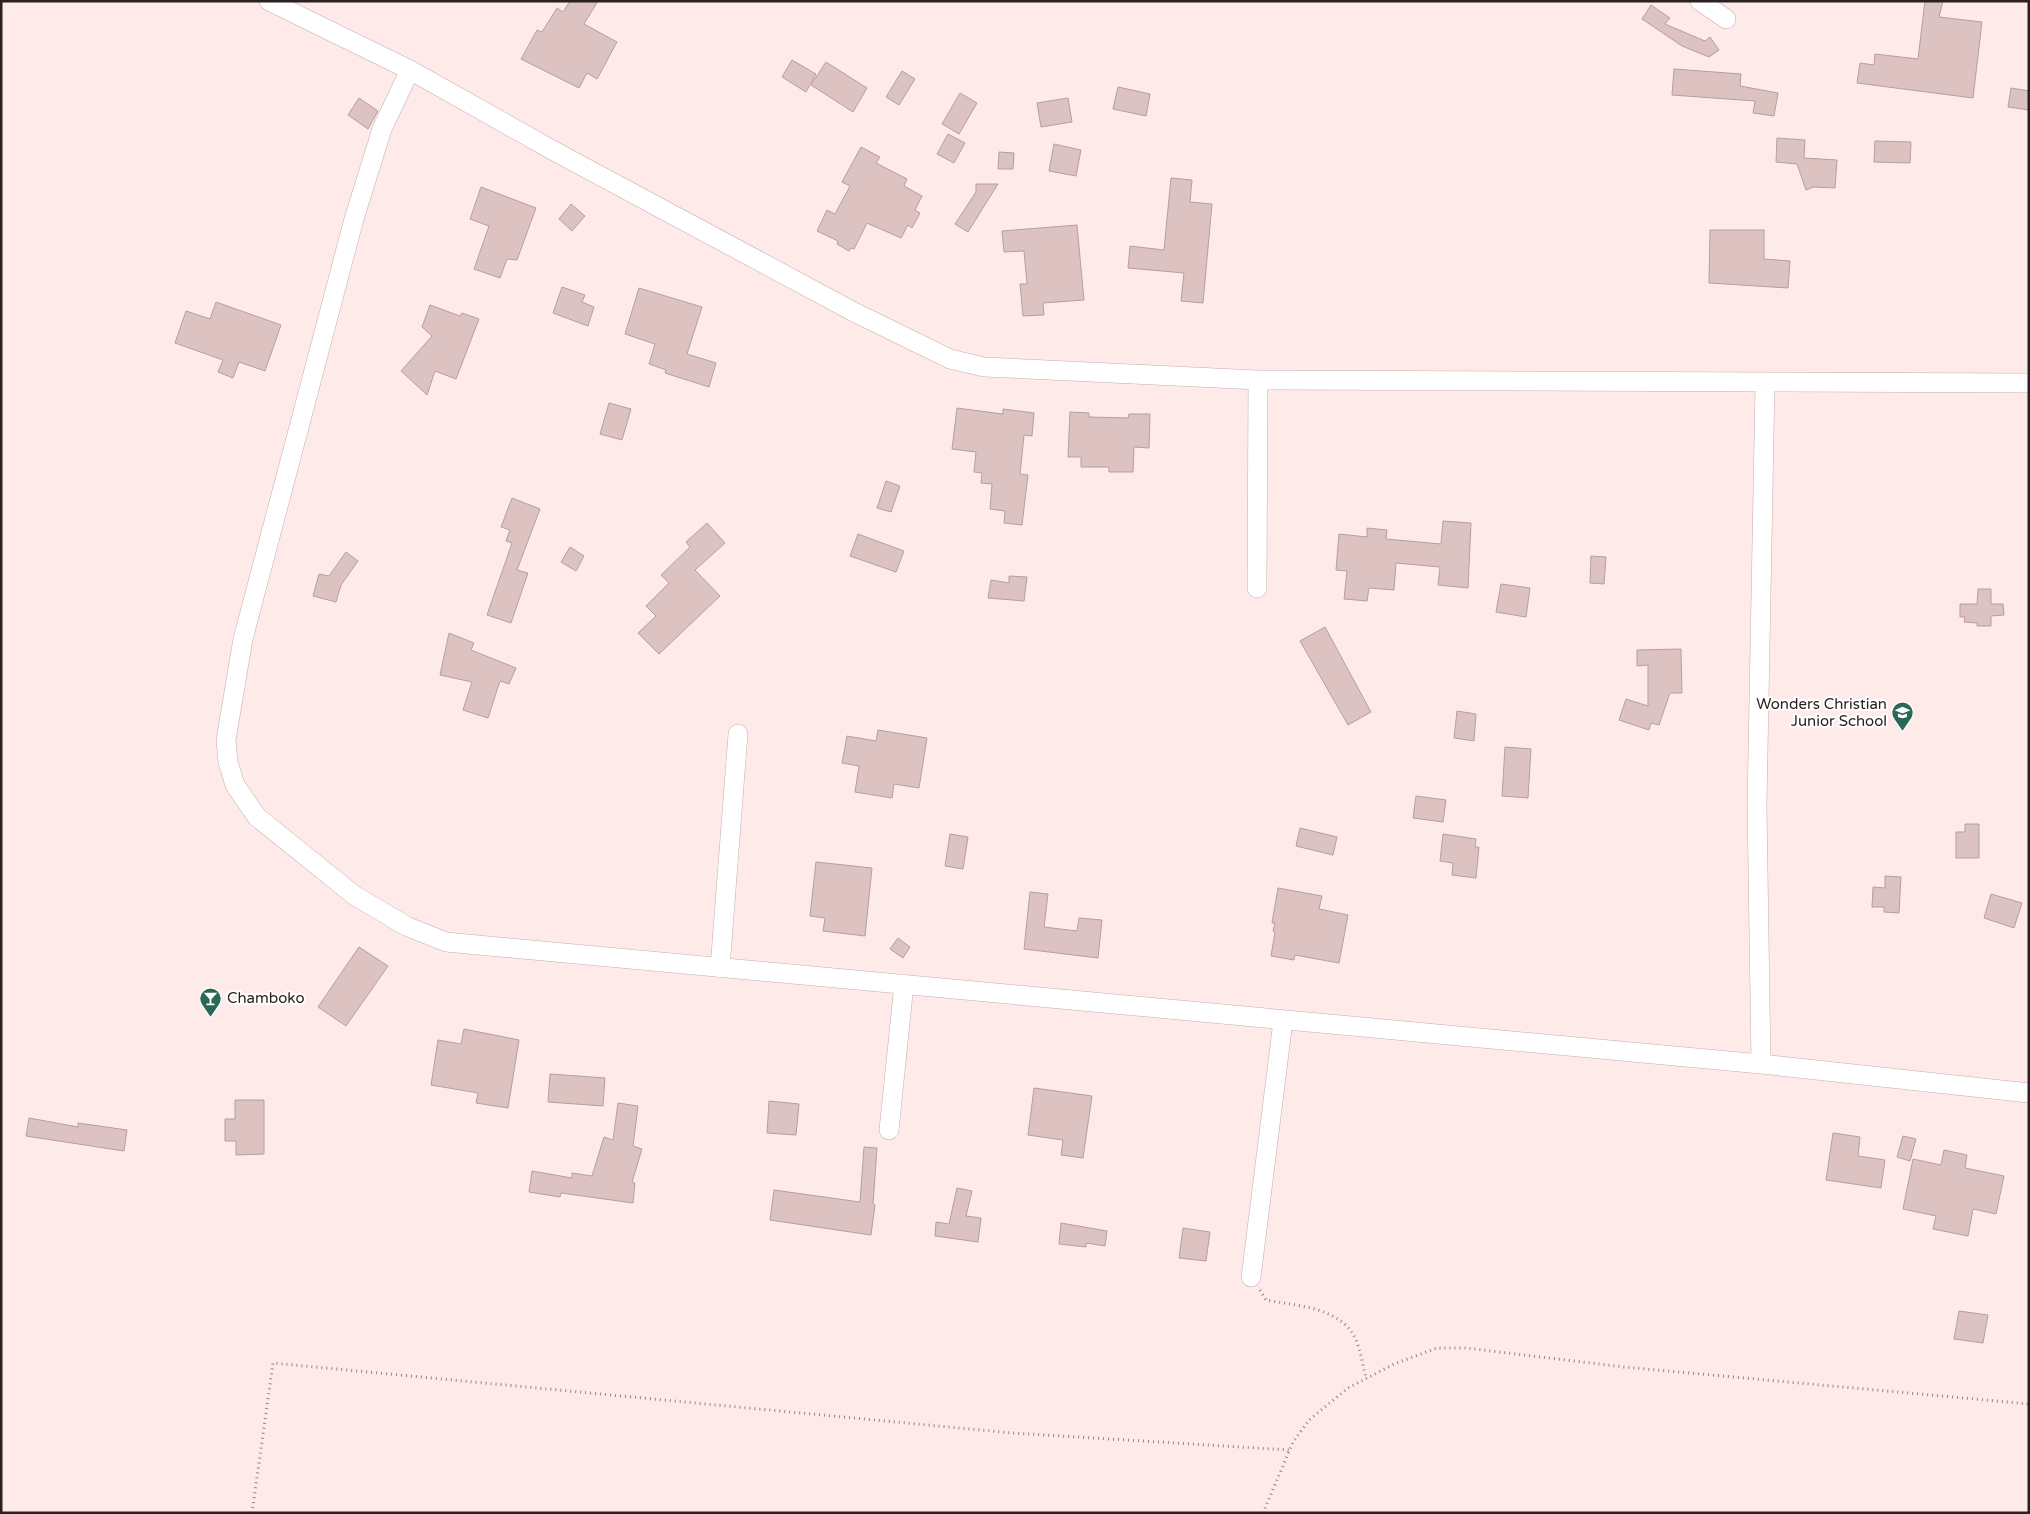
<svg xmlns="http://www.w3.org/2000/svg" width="2030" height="1514" font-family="'Varela Round',sans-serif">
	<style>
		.building { fill: #dcc3c2; stroke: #b69e9e }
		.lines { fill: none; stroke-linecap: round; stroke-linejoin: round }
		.minor-casing { stroke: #c4acac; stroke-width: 20 }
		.path { stroke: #938484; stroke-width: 3; stroke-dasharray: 1 4; stroke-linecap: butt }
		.minor { stroke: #fff; stroke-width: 19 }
		.labels { text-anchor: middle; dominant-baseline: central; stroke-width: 4; stroke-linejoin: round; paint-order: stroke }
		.poi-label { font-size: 15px; fill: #2a2020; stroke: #fff; text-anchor: end }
	</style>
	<rect width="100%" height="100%" fill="#ffeaea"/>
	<!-- building -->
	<path class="building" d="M570,1H598L584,24L617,42L597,79L587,73L579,88L521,59L537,30L542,32L557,8L563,12Z
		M1925,1H1943L1939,17L1982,22L1973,98L1857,83L1860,63L1874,65L1875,54L1918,59Z
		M1651,5L1670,18L1665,24L1705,41L1710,37L1719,50L1709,57L1682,46L1642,19Z
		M792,60L816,74L806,92L782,77Z
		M826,62L867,88L853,112L811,85Z
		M1674,69L1741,74L1740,86L1778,93L1774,116L1753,113L1755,101L1672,95Z
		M902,71L915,79L899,105L886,97Z
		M1118,87L1150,94L1146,116L1113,109Z
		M2011,88L2029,91V110L2008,107Z
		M960,93L977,103L959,134L942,124Z
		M359,98L378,111L368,129L348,115Z
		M1068,98L1072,122L1041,127L1037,103Z
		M948,134L965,143L954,163L937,154Z
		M1777,138L1805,140L1804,158L1837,160L1835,188L1814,187L1806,190L1797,164L1776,162Z
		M1875,141L1911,142L1910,163L1874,162Z
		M1054,144L1081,150L1076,176L1049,171Z
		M861,147L880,157L876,163L907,179L904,186L922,196L915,210L920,213L912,228L908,225L901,238L867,223L854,249L851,248L849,251L837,244L838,241L817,231L827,210L835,214L850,186L842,182Z
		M999,152L1014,153L1013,169H998Z
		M1171,178L1192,180L1190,202L1212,204L1203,303L1181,301L1184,273L1128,268L1130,246L1164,250Z
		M976,184H998L968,232L955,224L976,192Z
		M481,187L536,208L517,260L507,259L500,278L474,269L489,226L470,219Z
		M571,204L585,216L572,231L559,219Z
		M1077,225L1084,300L1043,303L1044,315L1023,316L1020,284H1027L1024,251L1004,252L1002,231Z
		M1710,230H1764V259L1790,261L1788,288L1709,283Z
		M562,287L585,295L582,302L594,307L588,326L553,313Z
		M639,288L702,307L687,354L716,363L709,387L665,373L666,370L649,364L655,344L625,334Z
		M216,302L281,325L265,371L239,362L233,378L218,372L223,360L175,343L186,311L210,319Z
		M430,305L460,316L462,313L479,319L456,379L435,371L427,395L401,371L432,336L422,327Z
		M609,403L631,409L622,440L600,434Z
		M957,408L1003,414V409L1034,413L1032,436L1024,435L1020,474L1028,475L1022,525L1004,523L1005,511L990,509L992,484L981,483L982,473L974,472L976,452L952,449Z
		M1070,412L1089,413V417L1128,418L1129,414H1150L1149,448L1134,447L1133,472H1109V467H1081V457H1068Z
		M886,481L900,486L891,512L877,508Z
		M512,498L540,509L517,570L528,573L511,623L487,615L512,543L506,541L510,530L501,527Z
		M1443,521L1471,523L1468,588L1438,585L1440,567L1396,563L1394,590L1369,588L1367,601L1344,599L1347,571L1336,570L1339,534L1367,537V528L1387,530L1386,539L1441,544Z
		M707,523L725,543L695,570L720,596L659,654L638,633L656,616L646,606L669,583L661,575L690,547L686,542Z
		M858,534L904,551L896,572L850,556Z
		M570,547L584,556L576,571L561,562Z
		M346,552L358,561L341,585L336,602L313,596L319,574L329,576Z
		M1591,556L1606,557L1604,584L1590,583Z
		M1009,576L1027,577L1024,601L988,598L991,580L1009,583Z
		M1501,584L1530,588L1526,617L1496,612Z
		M1978,589H1991V604H2003L2004,615L1991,616V626H1977V623L1964,622L1965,617H1960V604H1977Z
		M1325,627L1371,712L1348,725L1300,641Z
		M449,633L474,643L471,650L516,668L509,684L500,681L488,718L463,710L472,682L440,675Z
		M1681,649L1682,693H1670L1659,725L1651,723L1649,730L1619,720L1626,699L1648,706V665L1637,666V650Z
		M1457,711L1476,714L1474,741L1454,738Z
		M878,730L927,738L919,788L894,784L892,798L855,792L859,766L842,763L847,736L876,741Z
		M1505,747L1531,749L1528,798L1502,796Z
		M1416,796L1446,800L1443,822L1413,818Z
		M1965,824H1979V858H1956V832H1965Z
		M1300,828L1337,837L1333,855L1296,846Z
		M950,834L968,837L963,869L945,866Z
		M1443,834L1476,839L1475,847H1479L1476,878L1452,875L1453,863L1440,861Z
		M816,862L872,868L865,936L823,931L825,918L810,916Z
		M1885,876L1901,877L1899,913L1884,912V907H1872L1873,887L1885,888Z
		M1278,888L1322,896L1319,909L1348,915L1339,963L1295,955L1294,960L1271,956L1275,932L1273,931L1275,923H1272Z
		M1030,892L1048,894L1044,927L1077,931L1079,918L1102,920L1098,958L1024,949Z
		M1991,894L2022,903L2014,928L1984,918Z
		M898,938L910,947L903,958L890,949Z
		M359,947L388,966L346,1026L318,1007Z
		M464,1029L519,1040L508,1108L476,1103L478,1093L431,1085L438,1040L461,1044Z
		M550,1074L605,1078L603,1106L548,1102Z
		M1034,1088L1092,1096L1083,1158L1061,1155L1063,1140L1028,1135Z
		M235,1100H264V1154L236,1155V1141H225V1119H235Z
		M769,1101L799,1104L796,1135L767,1133Z
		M618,1103L638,1106L633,1146L642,1149L632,1182L635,1183L633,1203L561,1193L560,1197L529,1192L532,1171L572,1178V1173L592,1176L604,1137L613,1140Z
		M29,1118L78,1127V1123L127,1130L124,1151L26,1136Z
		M1833,1133L1860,1137L1858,1156L1885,1160L1881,1188L1826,1180Z
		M1903,1136L1916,1139L1910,1161L1897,1157Z
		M864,1147L877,1148L873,1204L875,1205L871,1235L770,1220L774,1190L860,1202Z
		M1944,1150L1967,1155L1965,1168L2004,1176L1996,1214L1973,1209L1968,1236L1933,1229L1936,1216L1903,1209L1913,1159L1941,1165Z
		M957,1188L972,1191L966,1216L981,1218L978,1242L935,1236L936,1222L949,1224Z
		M1061,1223L1107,1231L1105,1246L1086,1243V1247L1059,1244Z
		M1183,1228L1210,1232L1206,1261L1179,1258Z
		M1959,1311L1988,1315L1983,1343L1954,1339Z"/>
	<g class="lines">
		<defs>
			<path id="minor" d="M269,1L410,70L554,151L854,312L950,359L984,367L1258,380L2029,383
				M1700,1L1726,19
				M410,70L382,129L354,219L243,639L226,740L228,762L235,785L257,817L354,895L406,926L446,942L1761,1064L2029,1093
				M1257,588L1258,380
				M720,968L738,734
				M1761,1064L1757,805L1765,384
				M889,1130L904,984
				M1251,1277L1283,1021"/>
		</defs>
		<!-- minor casing -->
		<use href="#minor" class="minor-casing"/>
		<!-- path -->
		<path class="path" d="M1260,1290L1266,1300C1297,1306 1342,1307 1356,1340C1361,1352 1363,1366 1366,1378
			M252,1513L273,1363L1012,1433L1289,1450
			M1263,1513L1293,1442L1309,1420L1348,1388L1394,1364L1437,1348H1466L1624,1367L2029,1404"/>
		<!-- minor -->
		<use href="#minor" class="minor"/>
	</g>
	<!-- icons -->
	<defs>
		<symbol id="school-pin" viewBox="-11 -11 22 30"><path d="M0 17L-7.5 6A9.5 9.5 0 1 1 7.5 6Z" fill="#296856" stroke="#fff"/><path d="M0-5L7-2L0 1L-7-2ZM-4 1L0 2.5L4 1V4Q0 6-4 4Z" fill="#fff"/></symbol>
		<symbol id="bar-pin" viewBox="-11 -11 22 30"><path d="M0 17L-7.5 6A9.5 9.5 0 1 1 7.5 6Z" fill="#296856" stroke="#fff"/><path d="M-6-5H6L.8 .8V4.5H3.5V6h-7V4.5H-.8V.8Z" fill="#fff"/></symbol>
	</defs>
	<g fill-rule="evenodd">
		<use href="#school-pin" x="1890" y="700" width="25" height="34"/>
		<use href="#bar-pin" x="198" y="986" width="25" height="34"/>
	</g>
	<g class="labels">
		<!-- poi labels -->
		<g class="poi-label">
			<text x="1887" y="704">Wonders Christian<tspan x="1887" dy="17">Junior School</tspan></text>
			<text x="227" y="998" text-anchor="start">Chamboko</text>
		</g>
	</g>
	<!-- border -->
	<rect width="2030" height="1514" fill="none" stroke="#2a2020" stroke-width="5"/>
</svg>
